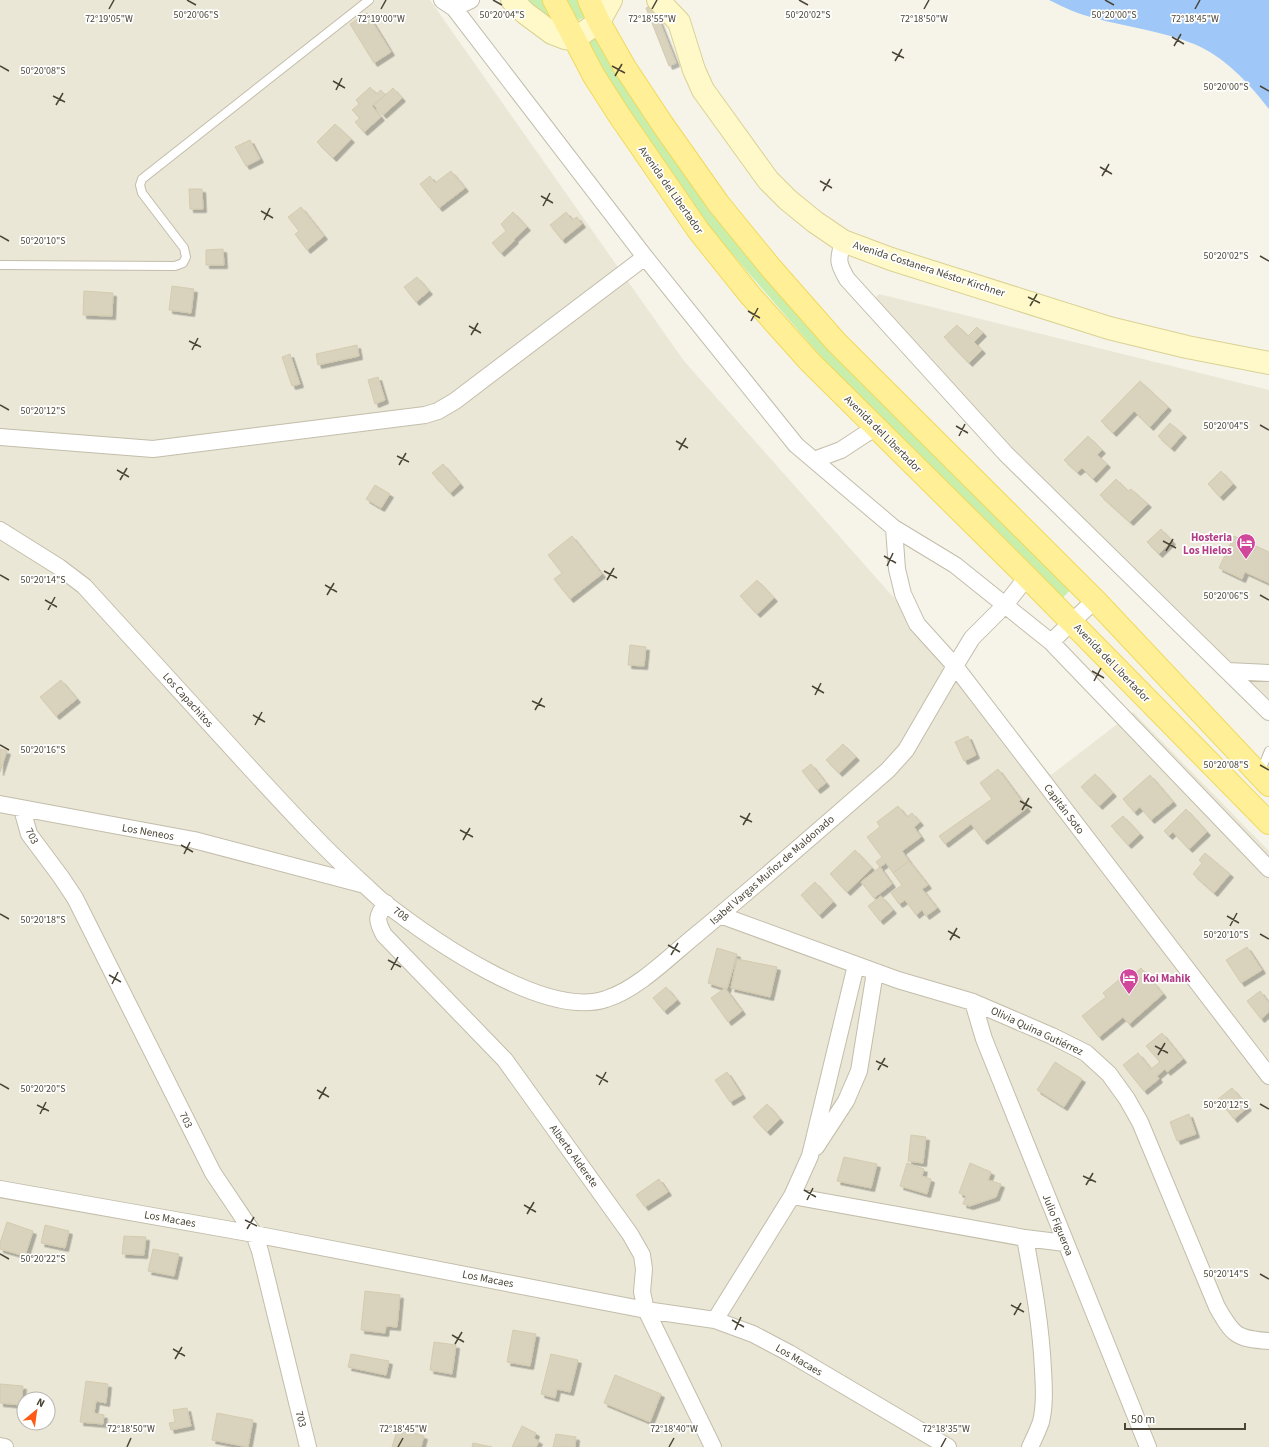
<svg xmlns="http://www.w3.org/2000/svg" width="1269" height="1447" font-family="'Source Sans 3',sans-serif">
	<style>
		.residential { fill: #eae7d6; fill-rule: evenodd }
		.green { fill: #c8eead }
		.water { fill: #9fc7f8 }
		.building { fill: #d9d2bc; stroke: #d4cbaf; filter: url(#shadow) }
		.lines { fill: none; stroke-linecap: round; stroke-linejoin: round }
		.lane-casing { stroke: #c3bdaa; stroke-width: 10 }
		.street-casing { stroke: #c3bdaa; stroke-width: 18 }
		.secondary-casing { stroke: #dad293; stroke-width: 24 }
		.primary-casing { stroke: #f1d95b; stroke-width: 24 }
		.lane { stroke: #fff; stroke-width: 8 }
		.street { stroke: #fff; stroke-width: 16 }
		.secondary { stroke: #fff9c9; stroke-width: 22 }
		.primary { stroke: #fff098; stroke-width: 22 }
		.ticks { fill: none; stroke: #4a4536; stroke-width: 1.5 }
		.labels { text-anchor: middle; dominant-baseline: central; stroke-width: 3.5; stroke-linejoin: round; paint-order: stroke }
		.street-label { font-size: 11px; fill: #4a4536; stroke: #fff }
		.hotel-label { font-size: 11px; font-weight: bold; fill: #b23c85; stroke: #fff; text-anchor: end }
		.ticks-label { font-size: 10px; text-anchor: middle; fill: #4a4536; stroke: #fff; stroke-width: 3.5; stroke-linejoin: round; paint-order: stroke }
	</style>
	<defs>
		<filter id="shadow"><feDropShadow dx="3.5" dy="3.5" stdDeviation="0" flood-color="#0004"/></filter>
	</defs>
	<rect width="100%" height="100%" fill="#f6f4e8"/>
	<!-- residential -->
	<path class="residential" d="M0,0H430L684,361L1051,775L1133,712L1269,851V1447H0ZM24,1399H48V1423H24Z
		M879,294L1269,390V712L864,310Z"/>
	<!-- green -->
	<path class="green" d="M527,0H547L558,24L532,7Z
		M567,0H577L585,17L576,21Z
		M597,36L636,104L712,211L830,352L1070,590L1061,600L824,360L708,226L625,111L588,41Z"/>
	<!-- water -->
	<path class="water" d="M1049,0H1269V109C1249,83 1225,57 1194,44C1162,31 1127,27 1094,18C1078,14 1063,7 1049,0Z"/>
	<!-- building -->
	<path class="building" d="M653,5L676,63L669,66L646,8Z
		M367,13L391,52L374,63L350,24Z
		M370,87L376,94L381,90L385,95L372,106L381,117L364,132L355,122L360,118L352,110L359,104L356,100Z
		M393,88L402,98L383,115L374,105Z
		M335,124L351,139L333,158L317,142Z
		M250,140L260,159L246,166L235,147Z
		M451,171L465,188L439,208L420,184L430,176L435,183Z
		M189,189H202L203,209H190Z
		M301,207L324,236L307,250L295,234L299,231L288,217Z
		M513,212L527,227L514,239L515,240L501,253L492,243L506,231L501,224Z
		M566,212L572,220L577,217L582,224L562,240L550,225Z
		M223,249L224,265H206V250Z
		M417,277L429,291L416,302L404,287Z
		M172,286L194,289L191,313L169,310Z
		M84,291L113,293L112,316L83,315Z
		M957,325L968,336L977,327L983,333L974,342L982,350L969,363L944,337Z
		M357,345L359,356L318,365L316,354Z
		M290,354L300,384L292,386L282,357Z
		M378,377L385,400L375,404L368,380Z
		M1140,381L1168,407L1150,427L1134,411L1113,433L1101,421Z
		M1170,423L1183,434L1171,448L1158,436Z
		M1088,436L1102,450L1097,455L1107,464L1093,479L1082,468L1077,472L1064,460Z
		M443,464L460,484L450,493L432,473Z
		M1221,471L1233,484L1220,497L1208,484Z
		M1116,479L1128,491L1131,489L1148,504L1130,522L1100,495Z
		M375,485L390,494L381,508L366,499Z
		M1161,529L1172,541L1159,554L1147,542Z
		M572,536L602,574L570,599L554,579L562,573L548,555Z
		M1234,536L1269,552V583L1245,572L1242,579L1219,568Z
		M757,580L774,598L757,614L740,596Z
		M630,645L646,647L644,666L628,665Z
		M61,680L77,699L56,716L40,697Z
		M968,736L976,755L964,761L955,742Z
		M843,744L856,757L839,773L826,760Z
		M0,749L7,751L0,772Z
		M811,764L826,783L817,790L802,771Z
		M998,769L1027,808L984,841L971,824L945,844L939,836L992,799L980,783Z
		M1095,774L1113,793L1099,806L1081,787Z
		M1150,775L1173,802L1151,820L1140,807L1134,812L1123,799Z
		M898,806L907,817L912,813L920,822L914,827L921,837L902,851L909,861L893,873L886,863L880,867L876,862L882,857L867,837L880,827L877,822Z
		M1186,809L1207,832L1189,849L1173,832L1169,836L1164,831Z
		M1123,816L1140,834L1128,845L1111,826Z
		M855,850L872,868L847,892L830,874Z
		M1205,853L1230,874L1214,893L1193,874L1202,863L1199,860Z
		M909,861L928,885L922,889L937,908L926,916L922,910L916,915L905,900L899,904L891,893L902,885L893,873Z
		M880,867L892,884L874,898L861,882Z
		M815,882L833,902L819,915L801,895Z
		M881,896L893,910L880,921L868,906Z
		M1247,947L1262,970L1241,983L1226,960Z
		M717,948L737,954L727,989L708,983Z
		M737,959L777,967L770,997L731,988Z
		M1141,968L1163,994L1129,1024L1123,1017L1099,1037L1082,1016L1106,997L1103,993L1132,969L1135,973Z
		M666,987L677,1000L664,1011L653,998Z
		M725,988L742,1011L728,1022L711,998Z
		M1260,991L1269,1003V1012L1261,1019L1247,1001Z
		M1162,1033L1183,1059L1167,1072L1165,1069L1157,1076L1159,1079L1144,1091L1123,1065L1138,1053L1151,1069L1160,1062L1146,1046Z
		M1055,1062L1082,1079L1064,1107L1037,1090Z
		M727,1072L742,1095L730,1102L715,1080Z
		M1232,1088L1248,1107L1234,1119L1218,1099Z
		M767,1104L780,1119L767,1132L753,1117Z
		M1189,1114L1196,1134L1177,1141L1170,1122Z
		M911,1135L926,1137L923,1163L908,1161Z
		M844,1157L877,1164L871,1188L837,1181Z
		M907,1163L924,1169L922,1176L931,1179L927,1194L900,1186Z
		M970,1163L991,1172L988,1180L1001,1184L996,1197L970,1206L963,1204L966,1196L959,1193Z
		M659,1179L668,1192L645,1207L636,1195Z
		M7,1222L33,1231L25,1256L0,1249V1243Z
		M45,1225L69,1231L65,1248L41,1243Z
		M124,1236L146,1237L144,1255L122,1254Z
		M153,1249L179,1254L174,1276L148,1271Z
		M365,1291L400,1295L397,1327L386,1326L385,1333L361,1330Z
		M513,1330L536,1334L530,1366L507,1362Z
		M434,1342L456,1345L452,1374L430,1370Z
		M351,1354L389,1361L386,1375L348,1367Z
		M551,1354L578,1360L570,1392L557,1389L555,1398L541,1394Z
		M615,1375L661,1394L650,1422L604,1403Z
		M86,1381L108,1384L106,1403L96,1401L94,1413L104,1415L103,1424L80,1422Z
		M0,1384L23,1386L21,1405L0,1403Z
		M187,1408L191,1426L171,1430L169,1423L175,1422L173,1410Z
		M217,1413L253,1420L248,1447L212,1440Z
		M522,1426L536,1433L534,1438L539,1441L536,1447H512Z
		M398,1428L424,1436L421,1447H392Z
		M556,1434L576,1437L575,1447H553Z
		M473,1443L492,1447H472Z"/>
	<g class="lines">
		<defs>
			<path id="lane" d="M0,265L175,266L183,263L186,257L184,248L142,193L140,185L142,179L369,0
				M1260,773L1269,751"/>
			<path id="street" d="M442,0L454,8L645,257L796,445L894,528L955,565L1051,642L1269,869
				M454,8L471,0
				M843,241C838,260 837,262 847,279L1006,454L1269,712
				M0,437L153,449L425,415L438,411L455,401L645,257
				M814,460L841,450L876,427
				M894,528L897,569L903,594L917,624L955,666L1269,1076
				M0,530L59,567L84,586C139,647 195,708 251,769C286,807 320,844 358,879C366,886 373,893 381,900C428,937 545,1020 606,999C638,989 670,956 696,935C761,881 824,826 888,770L906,750L955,666L972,638L1005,605L1027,577
				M1051,642L1095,600
				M1228,671L1269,673
				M0,804L194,840L361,884
				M22,809L29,834L61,877L75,898L213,1173L254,1234L260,1251L308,1447
				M386,903C376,917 376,920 384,935L505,1060L630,1234L642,1255L644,1269L642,1292L646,1310L713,1447
				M720,915L898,980L973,1002L1052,1036L1086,1053L1109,1074L1127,1099L1140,1122L1217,1307C1233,1335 1236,1339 1269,1341
				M973,1002L984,1039L1148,1447
				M816,1147L846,1101L859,1071L875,972
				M0,1189L254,1234L646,1310L715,1320L753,1334L789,1353L948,1447
				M792,1196L1025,1238L1065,1243
				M1025,1238C1033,1282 1041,1325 1043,1370C1044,1387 1045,1405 1041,1422C1038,1430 1034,1439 1030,1447
				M715,1320L792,1196L810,1156L856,965
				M0,1446L5,1447"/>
			<path id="secondary" d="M512,0L525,13L552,33L565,38L574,39L599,22L611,0
				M658,0L679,22L694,70L703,90L768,180L788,200L815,222L843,241L891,259L1109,328L1187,347L1269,363"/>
			<path id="primary" d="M554,0L594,76L619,115L698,230L750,295L810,362L1027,577L1269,823
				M589,0L599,22L624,66L663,125L718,203L771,268L836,342L1095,600L1269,785"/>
		</defs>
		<!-- lane casing -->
		<use href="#lane" class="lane-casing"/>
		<!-- street casing -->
		<use href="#street" class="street-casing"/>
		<!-- secondary casing -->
		<use href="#secondary" class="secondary-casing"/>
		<!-- primary casing -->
		<use href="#primary" class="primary-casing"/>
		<!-- lane -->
		<use href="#lane" class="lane"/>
		<!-- street -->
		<use href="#street" class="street"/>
		<!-- secondary -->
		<use href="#secondary" class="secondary"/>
		<!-- primary -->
		<use href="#primary" class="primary"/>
	</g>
	<!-- ticks -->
	<path class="ticks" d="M187,0L196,5M493,0L502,5M799,0L808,5M1105,0L1114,5M109,9L114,0M381,9L386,0M652,9L657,0M924,9L929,0M1195,9L1200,0M1172,37L1184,44M1174,46L1181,34M892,52L904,58M895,61L902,49M0,66L9,71M612,66L625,73M615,76L622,64M333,81L345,88M1260,86L1269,91M336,90L342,78M53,96L65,102M56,105L63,93M1100,167L1112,174M1102,176L1109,164M820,181L832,188M823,191L830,179M541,196L553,203M543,206L550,193M261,211L273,218M264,220L270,208M0,236L9,241M1260,256L1269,261M1028,297L1040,303M1030,306L1037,294M748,311L760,318M751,321L758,308M469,326L481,333M471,335L478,323M189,341L201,347M192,350L198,338M0,405L9,410M1260,425L1269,430M956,426L968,433M959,436L965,424M676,441L688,448M679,450L686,438M397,456L409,462M399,465L406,453M117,470L129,477M120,480L127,468M1163,541L1176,548M1166,551L1173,539M884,556L896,563M887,566L893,553M604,571L617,578M0,575L9,580M607,580L614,568M325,585L337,592M327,595L334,583M1260,595L1269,600M45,600L57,607M48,610L55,597M1092,671L1104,678M1094,681L1101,668M812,686L824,693M815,695L821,683M532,701L545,707M535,710L542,698M253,715L265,722M255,725L262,712M0,745L9,750M1260,765L1269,770M1020,801L1032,808M1022,810L1029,798M740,816L752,822M743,825L750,813M460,830L473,837M463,840L470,828M181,845L193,852M184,854L190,842M0,914L9,919M1227,916L1239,923M1230,926L1237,913M948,931L960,938M1260,934L1269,939M950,940L957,928M668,945L680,952M671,955L678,943M388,960L401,967M391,970L398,957M109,975L121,982M112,984L118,972M1155,1046L1168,1053M1158,1055L1165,1043M876,1061L888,1067M878,1070L885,1058M596,1075L608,1082M0,1084L9,1089M599,1085L606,1072M317,1090L329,1097M319,1099L326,1087M1260,1104L1269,1109M37,1105L49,1111M40,1114L46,1102M1083,1176L1096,1182M1086,1185L1093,1173M804,1190L816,1197M807,1200L813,1188M524,1205L536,1212M527,1214L534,1202M245,1220L257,1226M247,1229L254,1217M0,1254L9,1259M1260,1274L1269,1279M1011,1305L1024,1312M1014,1315L1021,1303M732,1320L744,1327M735,1330L741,1317M452,1335L464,1342M455,1344L462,1332M173,1349L185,1356M175,1359L182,1347M127,1447L131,1438M398,1447L403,1438M669,1447L674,1438M941,1447L946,1438"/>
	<!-- icons -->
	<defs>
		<symbol id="hotel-pin" viewBox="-11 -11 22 30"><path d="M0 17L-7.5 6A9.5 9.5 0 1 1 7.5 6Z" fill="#d1479c" stroke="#fff"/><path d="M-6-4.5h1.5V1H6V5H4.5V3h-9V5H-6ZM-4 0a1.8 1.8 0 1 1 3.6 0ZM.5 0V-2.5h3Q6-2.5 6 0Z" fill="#fff"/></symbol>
	</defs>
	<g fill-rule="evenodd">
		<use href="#hotel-pin" x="1235" y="532" width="22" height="30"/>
		<use href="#hotel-pin" x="1118" y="967" width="22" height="30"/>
	</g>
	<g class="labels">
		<!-- street labels -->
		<g class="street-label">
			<text transform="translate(671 190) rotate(55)">Avenida del Libertador</text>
			<text transform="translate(929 269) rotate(18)">Avenida Costanera Néstor Kirchner</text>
			<text transform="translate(883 434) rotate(45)">Avenida del Libertador</text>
			<text transform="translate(1112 663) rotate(46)">Avenida del Libertador</text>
			<text transform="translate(188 700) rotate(48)">Los Capachitos</text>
			<text transform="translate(1064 809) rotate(53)">Capitán Soto</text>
			<text transform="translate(148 832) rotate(10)">Los Neneos</text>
			<text transform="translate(32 836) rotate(63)">703</text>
			<text transform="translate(772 870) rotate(-41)">Isabel Vargas Muñoz de Maldonado</text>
			<text transform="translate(401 914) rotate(36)">708</text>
			<text transform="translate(1037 1031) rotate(25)">Olivia Quina Gutiérrez</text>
			<text transform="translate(186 1120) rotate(63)">703</text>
			<text transform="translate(574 1156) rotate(54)">Alberto Alderete</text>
			<text transform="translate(170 1219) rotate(10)">Los Macaes</text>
			<text transform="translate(1058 1225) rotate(68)">Julio Figueroa</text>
			<text transform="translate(488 1279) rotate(11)">Los Macaes</text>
			<text transform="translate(799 1360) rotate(30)">Los Macaes</text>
			<text transform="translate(301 1419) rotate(76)">703</text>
		</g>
		<!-- hotel labels -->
		<g class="hotel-label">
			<text x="1232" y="537">Hosteria<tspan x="1232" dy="13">Los Hielos</tspan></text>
			<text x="1143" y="978" text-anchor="start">Koi Mahik</text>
		</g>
	</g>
	<g class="ticks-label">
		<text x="1114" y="18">50°20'00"S</text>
		<text x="196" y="18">50°20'06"S</text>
		<text x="502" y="18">50°20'04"S</text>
		<text x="808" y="18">50°20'02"S</text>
		<text x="109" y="22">72°19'05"W</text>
		<text x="381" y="22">72°19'00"W</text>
		<text x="652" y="22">72°18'55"W</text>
		<text x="924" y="22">72°18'50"W</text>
		<text x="1195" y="22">72°18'45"W</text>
		<text x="43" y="74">50°20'08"S</text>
		<text x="1226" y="90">50°20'00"S</text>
		<text x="43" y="244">50°20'10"S</text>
		<text x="1226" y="259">50°20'02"S</text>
		<text x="43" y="414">50°20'12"S</text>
		<text x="1226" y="429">50°20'04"S</text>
		<text x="43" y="583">50°20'14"S</text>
		<text x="1226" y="599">50°20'06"S</text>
		<text x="43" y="753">50°20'16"S</text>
		<text x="1226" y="768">50°20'08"S</text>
		<text x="43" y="923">50°20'18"S</text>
		<text x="1226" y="938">50°20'10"S</text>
		<text x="43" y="1092">50°20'20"S</text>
		<text x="1226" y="1108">50°20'12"S</text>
		<text x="43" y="1262">50°20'22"S</text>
		<text x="1226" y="1277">50°20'14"S</text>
		<text x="131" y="1432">72°18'50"W</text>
		<text x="403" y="1432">72°18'45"W</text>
		<text x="674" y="1432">72°18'40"W</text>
		<text x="946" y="1432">72°18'35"W</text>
	</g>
	<!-- north arrow -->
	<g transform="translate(36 1411) rotate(29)"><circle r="19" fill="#ffffff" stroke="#b7b5af"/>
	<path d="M0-3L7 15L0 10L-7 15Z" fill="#ff5a16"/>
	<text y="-6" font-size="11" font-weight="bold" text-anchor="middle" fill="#4a4536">N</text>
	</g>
	<!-- scale -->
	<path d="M1125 1423v6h120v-6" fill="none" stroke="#4a4536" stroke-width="2"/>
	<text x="1131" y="1423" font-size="12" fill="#4a4536" stroke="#ffffff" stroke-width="3" paint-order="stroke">50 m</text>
</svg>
